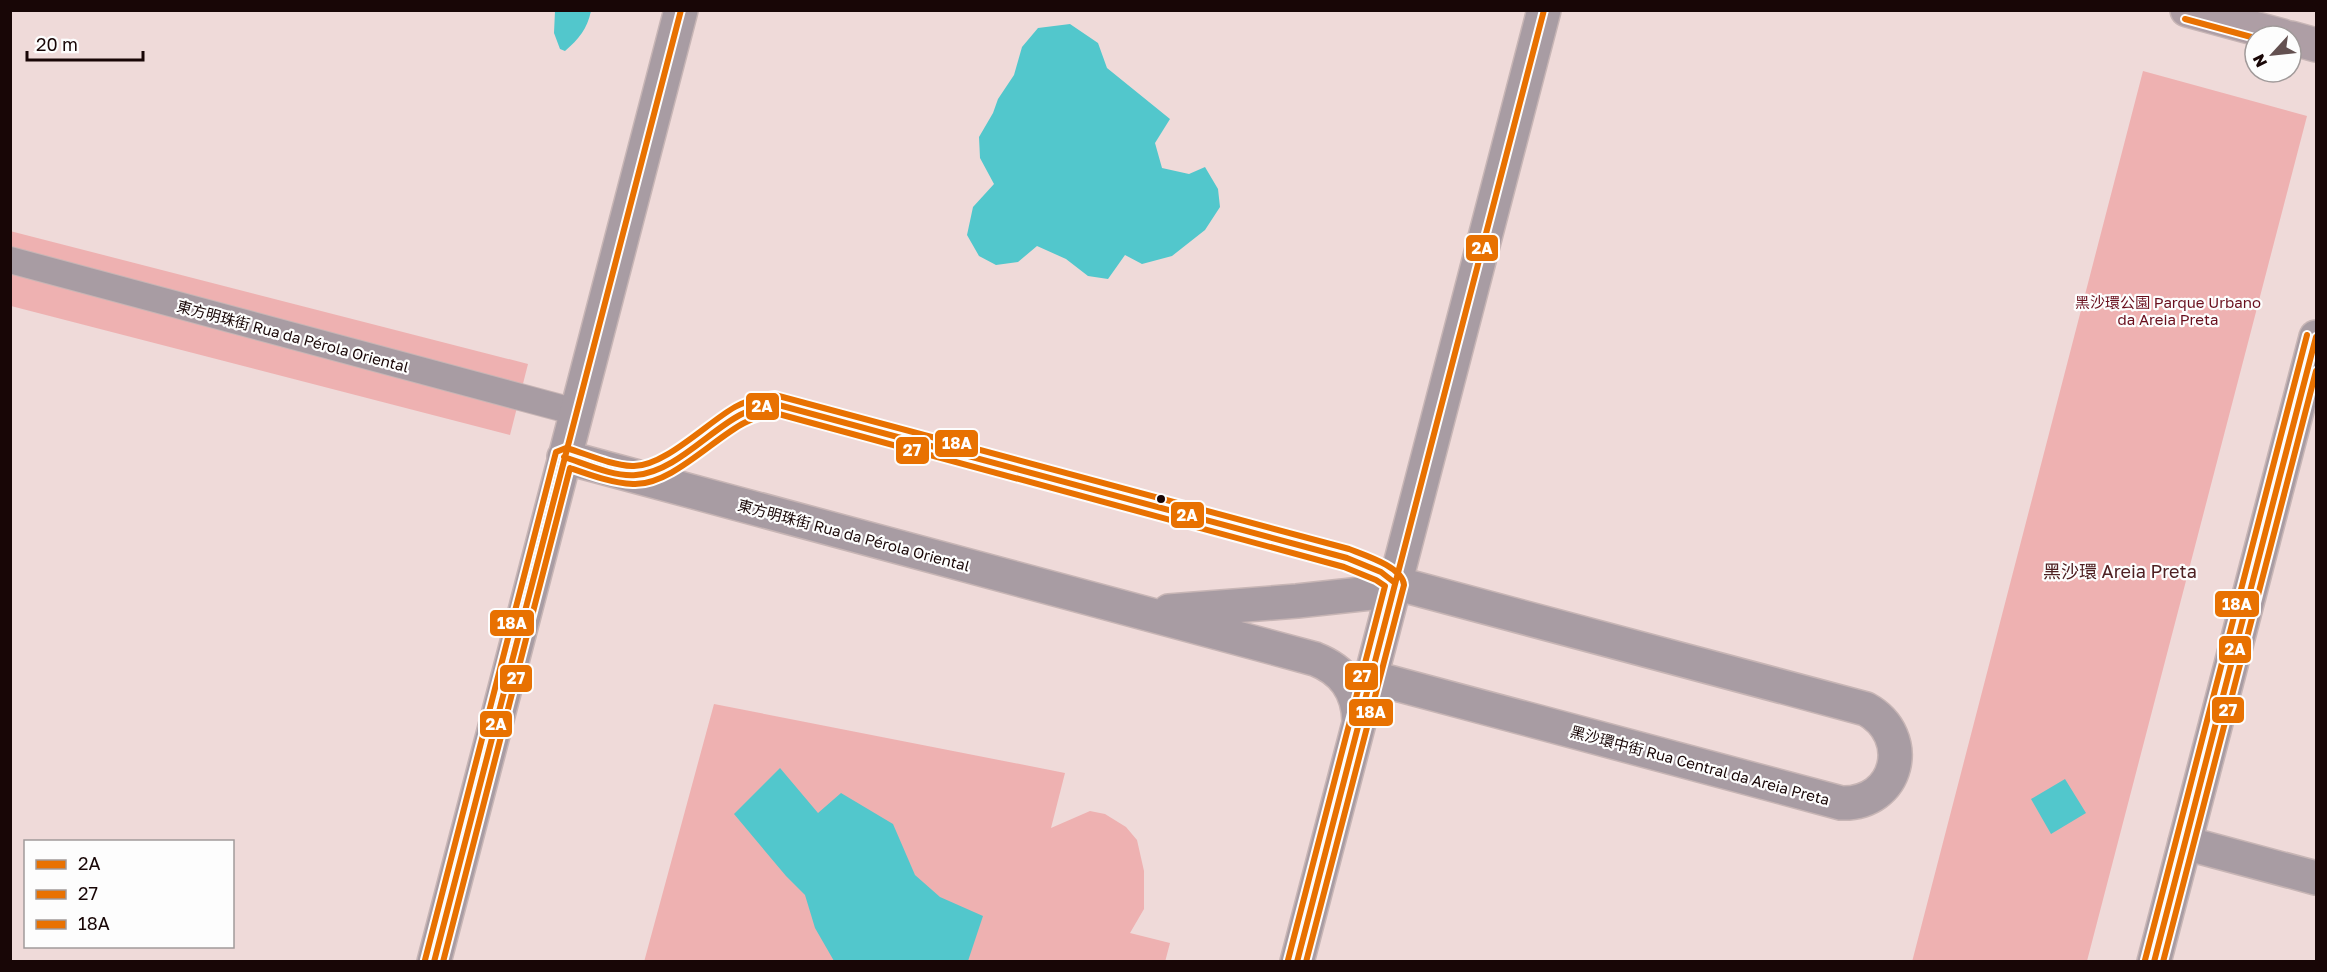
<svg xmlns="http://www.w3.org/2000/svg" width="2327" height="972" font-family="'Golos Text','Noto Sans SC',sans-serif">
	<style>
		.green { fill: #eeb1b1 }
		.water { fill: #52c7cc }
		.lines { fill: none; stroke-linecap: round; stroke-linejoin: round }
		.pedestrian-casing { stroke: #c7b5b5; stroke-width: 28 }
		.minor-casing { stroke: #c7b5b5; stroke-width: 36 }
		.tertiary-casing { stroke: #c7b5b5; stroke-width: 36 }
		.primary-casing { stroke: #c7b5b5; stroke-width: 36 }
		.pedestrian { stroke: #a89ca3; stroke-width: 26 }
		.minor { stroke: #a89ca3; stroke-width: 33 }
		.tertiary { stroke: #a89ca3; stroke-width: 33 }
		.primary { stroke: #ae9ea5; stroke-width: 33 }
		.bus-1-casing { stroke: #fdfdfd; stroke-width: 10 }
		.bus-2-casing { stroke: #fdfdfd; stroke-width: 10 }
		.bus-3-casing { stroke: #fdfdfd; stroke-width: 10 }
		.bus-1 { stroke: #e87101; stroke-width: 6 }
		.bus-2 { stroke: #e87101; stroke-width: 6 }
		.bus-3 { stroke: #e87101; stroke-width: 6 }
		.bus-dot { fill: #180606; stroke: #fdfdfd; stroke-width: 2 }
		.labels { text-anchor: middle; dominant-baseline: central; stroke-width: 4.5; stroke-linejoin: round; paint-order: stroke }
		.park-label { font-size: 15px; fill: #690f1d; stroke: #fdfdfd }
		.street-label { font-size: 15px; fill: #180606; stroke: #fdfdfd }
		.quarter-label { font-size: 18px; fill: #4e2022; stroke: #fdfdfd }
		.line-badge { stroke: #fdfdfd; stroke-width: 2 }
		.badge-label { font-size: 16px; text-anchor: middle; font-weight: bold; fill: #fff }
	</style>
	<rect width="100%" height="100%" fill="#efdad9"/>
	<!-- green -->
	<path class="green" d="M2143,71L2307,116L2087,961L1912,962Z
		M10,231L528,364L510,435L11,306Z
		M714,704L1065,773L1051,828L1090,811L1105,814L1126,827L1137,840L1144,871V909L1130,933L1170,943L1165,962H644Z"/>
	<!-- water -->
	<path class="water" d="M555,11H591C587,29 579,39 565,51L560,49L554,33Z
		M1070,24L1098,43L1107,68L1170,119L1155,143L1162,168L1189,174L1205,167L1218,189L1220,207L1205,230L1172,256L1142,264L1125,255L1108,279L1088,276L1066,259L1037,246L1018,262L996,265L979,256L967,235L973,207L994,184L980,158L979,137L993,113L998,99L1014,75L1022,47L1038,28Z
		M780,768L818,813L841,793L893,824L915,875L940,897L983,916L968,961H834L815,928L805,895L786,876L734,814Z
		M2065,779L2086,813L2051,834L2031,799Z"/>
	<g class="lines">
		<defs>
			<path id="pedestrian" d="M10,260L576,412"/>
			<path id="minor" d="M564,457L1315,659C1343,670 1358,690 1359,721
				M1169,611L1297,601L1371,593L1382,591L1395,583
				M1370,677L1841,803C1899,805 1915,736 1866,709L1395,583
				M2185,843L2316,878
				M434,962L681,10
				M1297,962L1544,10"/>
			<path id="tertiary" d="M2154,962L2316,337"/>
			<path id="primary" d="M2187,10L2283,36
				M2291,38L2316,45"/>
		</defs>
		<!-- pedestrian casing -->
		<use href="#pedestrian" class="pedestrian-casing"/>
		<!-- minor casing -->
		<use href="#minor" class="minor-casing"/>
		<!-- tertiary casing -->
		<use href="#tertiary" class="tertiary-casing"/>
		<!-- primary casing -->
		<use href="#primary" class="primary-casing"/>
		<!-- pedestrian -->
		<use href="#pedestrian" class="pedestrian"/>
		<!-- minor -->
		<use href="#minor" class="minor"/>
		<!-- tertiary -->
		<use href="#tertiary" class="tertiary"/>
		<!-- primary -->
		<use href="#primary" class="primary"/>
		<defs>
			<path id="bus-1" d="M564,457C586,464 613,477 636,475C674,472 708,432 740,415C751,409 763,406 775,404L1347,558L1381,572L1395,583
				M434,962L681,10
				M1297,962L1544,10
				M2154,962L2316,337"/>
			<path id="bus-2" d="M2185,19L2255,38
				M443,962L570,468C590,475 612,483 633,484C670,486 713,439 744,423C754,418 764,415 775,413L1344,567L1376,580L1385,586L1288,960
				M2163,962L2316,371"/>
			<path id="bus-3" d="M425,960L556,452L566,448C587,454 610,465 632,466C663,468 708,422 735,407C748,400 761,397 775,395L1349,549C1364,555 1403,567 1404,585L1306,962
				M2145,960L2307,335"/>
		</defs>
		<!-- bus-1 casing -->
		<use href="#bus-1" class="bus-1-casing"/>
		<!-- bus-2 casing -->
		<use href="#bus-2" class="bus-2-casing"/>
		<!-- bus-3 casing -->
		<use href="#bus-3" class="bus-3-casing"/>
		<!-- bus-1 -->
		<use href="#bus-1" class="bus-1"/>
		<!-- bus-2 -->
		<use href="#bus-2" class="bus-2"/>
		<!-- bus-3 -->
		<use href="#bus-3" class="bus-3"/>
	</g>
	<!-- markers -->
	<circle class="bus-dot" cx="1161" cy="499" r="5"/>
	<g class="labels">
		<!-- park labels -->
		<g class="park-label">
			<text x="2168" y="302">黑沙環公園 Parque Urbano<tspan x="2168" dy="17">da Areia Preta</tspan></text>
		</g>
		<!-- street labels -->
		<g class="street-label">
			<text transform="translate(293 336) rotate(15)">東方明珠街 Rua da Pérola Oriental</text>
			<text transform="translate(854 535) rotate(15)">東方明珠街 Rua da Pérola Oriental</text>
			<text transform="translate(1700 765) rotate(15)">黑沙環中街 Rua Central da Areia Preta</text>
		</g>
		<!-- quarter labels -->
		<g class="quarter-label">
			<text x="2120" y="571">黑沙環 Areia Preta</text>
		</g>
	</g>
	<g class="line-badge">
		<rect x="1465" y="234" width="34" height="28" rx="6" fill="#e87101"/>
		<rect x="745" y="392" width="35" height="29" rx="6" fill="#e87101"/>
		<rect x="934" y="429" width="45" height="29" rx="6" fill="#e87101"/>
		<rect x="895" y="436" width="35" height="29" rx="6" fill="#e87101"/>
		<rect x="1170" y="501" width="35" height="28" rx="6" fill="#e87101"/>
		<rect x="2214" y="590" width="46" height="28" rx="6" fill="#e87101"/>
		<rect x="489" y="609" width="46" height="28" rx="6" fill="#e87101"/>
		<rect x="2218" y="635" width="34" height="29" rx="6" fill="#e87101"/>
		<rect x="1344" y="662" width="35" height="29" rx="6" fill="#e87101"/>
		<rect x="499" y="664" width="34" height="29" rx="6" fill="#e87101"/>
		<rect x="2211" y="696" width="34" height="28" rx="6" fill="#e87101"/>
		<rect x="1348" y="698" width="46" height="29" rx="6" fill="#e87101"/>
		<rect x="479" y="710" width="34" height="28" rx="6" fill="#e87101"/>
	</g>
	<g class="badge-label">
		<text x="1482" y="254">2A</text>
		<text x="762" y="412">2A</text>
		<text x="957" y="449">18A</text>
		<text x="912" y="456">27</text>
		<text x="1187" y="521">2A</text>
		<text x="2237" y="610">18A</text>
		<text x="512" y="629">18A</text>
		<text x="2235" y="655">2A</text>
		<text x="1362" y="682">27</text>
		<text x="516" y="684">27</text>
		<text x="2228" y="716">27</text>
		<text x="1371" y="718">18A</text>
		<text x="496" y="730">2A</text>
	</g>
	<!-- border -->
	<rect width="2327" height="972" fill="none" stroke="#180606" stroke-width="24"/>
	<!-- legend -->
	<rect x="24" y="840" width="210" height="108" fill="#fdfdfd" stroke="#a19a9a" stroke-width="1.5"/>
	<rect x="36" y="860" width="30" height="9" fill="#e87101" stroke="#a19a9a" stroke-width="1.5"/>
	<text x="78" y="870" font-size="18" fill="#180606">2A</text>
	<rect x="36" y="890" width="30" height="9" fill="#e87101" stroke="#a19a9a" stroke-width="1.5"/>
	<text x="78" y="900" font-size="18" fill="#180606">27</text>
	<rect x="36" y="920" width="30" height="9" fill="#e87101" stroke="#a19a9a" stroke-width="1.5"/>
	<text x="78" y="930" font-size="18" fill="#180606">18A</text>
	<!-- north arrow -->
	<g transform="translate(2273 54) rotate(243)"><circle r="28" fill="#fdfdfd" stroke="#a19a9a" stroke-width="1.5"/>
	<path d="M0-4.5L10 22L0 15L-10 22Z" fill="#635050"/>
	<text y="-9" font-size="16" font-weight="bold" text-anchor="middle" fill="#180606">N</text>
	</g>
	<!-- scale -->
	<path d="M27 51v9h116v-9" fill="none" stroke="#180606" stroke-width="3"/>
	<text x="36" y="51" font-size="18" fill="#180606" stroke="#fdfdfd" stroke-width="4.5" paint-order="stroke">20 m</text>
</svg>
